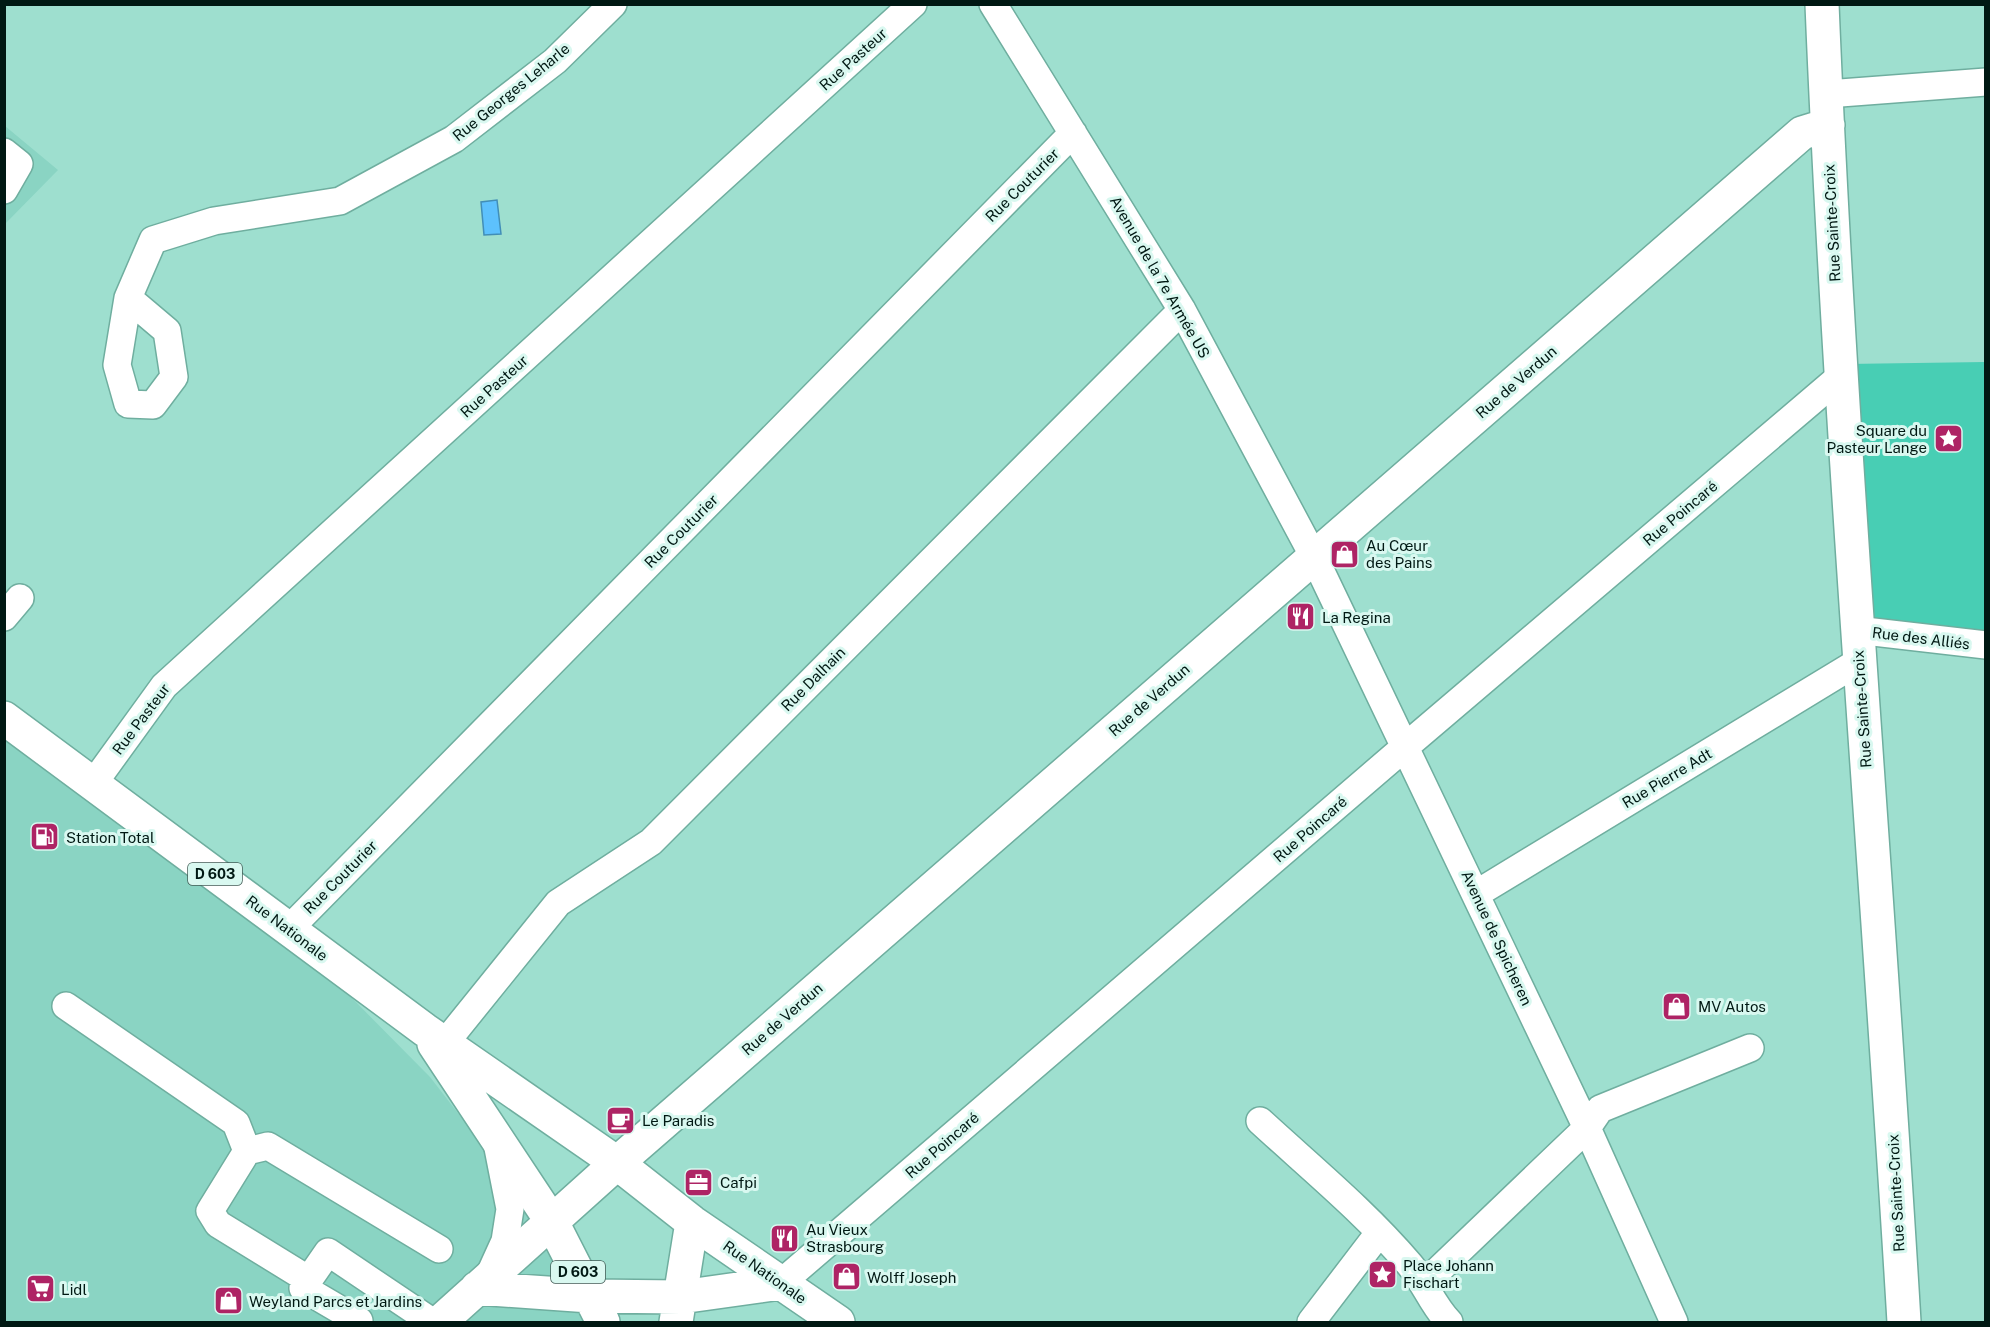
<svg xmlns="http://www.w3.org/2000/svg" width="1990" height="1327" font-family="'Public Sans',sans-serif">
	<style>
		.built { fill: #8ad4c3 }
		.green { fill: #48ceb4 }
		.water { fill: #5dc1fd; stroke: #418eb7; stroke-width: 1.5 }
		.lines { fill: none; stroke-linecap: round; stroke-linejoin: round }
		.minor-casing { stroke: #6fae9f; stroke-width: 30 }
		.major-casing { stroke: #6fae9f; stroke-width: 36 }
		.minor { stroke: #fff; stroke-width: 27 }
		.major { stroke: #fff; stroke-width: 33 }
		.labels { text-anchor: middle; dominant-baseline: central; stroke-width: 6; stroke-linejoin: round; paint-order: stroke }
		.shield { fill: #d9f8f0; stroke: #415b55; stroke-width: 1.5 }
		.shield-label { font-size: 14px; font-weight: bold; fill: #001813 }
		.street-label { font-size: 15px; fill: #001813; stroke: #d9f8f0 }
		.poi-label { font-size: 15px; fill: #001813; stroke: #d9f8f0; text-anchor: start }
	</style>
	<rect width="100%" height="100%" fill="#9edfcf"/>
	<!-- built -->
	<path class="built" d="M5,126L58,170L5,224Z
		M4,726L337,983L430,1077L505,1174L575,1299L586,1322H5Z"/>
	<!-- green -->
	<path class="green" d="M1985,362V632L1864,617L1846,364Z"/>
	<!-- water -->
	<path class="water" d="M497,200L501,234L484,235L481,202Z"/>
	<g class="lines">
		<defs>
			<path id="minor" d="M993,4L1182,310L1314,557L1587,1128L1674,1322
				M1827,94L1986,82
				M4,152L19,164L4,190
				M128,298L167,331L174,377L153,405L128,404L117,365L128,298L153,240L214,221L340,201L454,139L555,61L613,4
				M4,617L20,598
				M1856,630L1986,645
				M93,784L164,686L913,4
				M1476,894L1858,662
				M289,929L1073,133
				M66,1006L236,1123L247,1151
				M445,1043L558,903L651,842L1182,310
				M1260,1121C1310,1167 1366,1213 1410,1265C1425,1283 1433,1306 1449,1322
				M490,1274L505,1241L510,1209L497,1143
				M309,1280L218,1224L210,1211L247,1151L268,1146L439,1249
				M781,1283L1405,747L1841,376
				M1424,1284L1587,1128L1600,1109L1750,1048
				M359,1321L303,1288L328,1252L432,1322
				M1311,1322L1379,1233"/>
			<path id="major" d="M1822,4C1840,444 1878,883 1904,1322
				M4,718L425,1030L617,1163L692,1222L838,1322
				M434,1044L552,1222L603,1322
				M477,1288L590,1296L681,1297L781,1283
				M440,1322L617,1163L1802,133L1828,125
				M676,1322L692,1222"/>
		</defs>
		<!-- minor casing -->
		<use href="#minor" class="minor-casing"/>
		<!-- major casing -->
		<use href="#major" class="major-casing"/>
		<!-- minor -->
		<use href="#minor" class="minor"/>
		<!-- major -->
		<use href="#major" class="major"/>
	</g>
	<!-- icons -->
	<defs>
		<symbol id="sight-square" viewBox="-11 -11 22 22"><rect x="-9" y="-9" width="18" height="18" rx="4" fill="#ae2465" stroke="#d9f8f0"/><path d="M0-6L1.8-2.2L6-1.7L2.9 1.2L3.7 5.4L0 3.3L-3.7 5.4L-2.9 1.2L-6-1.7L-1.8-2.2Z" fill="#fff"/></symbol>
		<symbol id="shop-square" viewBox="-11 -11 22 22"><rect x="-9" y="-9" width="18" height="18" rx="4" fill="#ae2465" stroke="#d9f8f0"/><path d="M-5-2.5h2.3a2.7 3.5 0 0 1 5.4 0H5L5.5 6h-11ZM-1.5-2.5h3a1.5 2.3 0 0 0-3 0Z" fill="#fff"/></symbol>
		<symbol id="restaurant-square" viewBox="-11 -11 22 22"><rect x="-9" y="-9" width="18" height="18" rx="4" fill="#ae2465" stroke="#d9f8f0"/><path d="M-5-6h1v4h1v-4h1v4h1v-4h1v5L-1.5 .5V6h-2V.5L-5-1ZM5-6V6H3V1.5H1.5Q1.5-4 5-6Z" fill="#fff"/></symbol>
		<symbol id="fuel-square" viewBox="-11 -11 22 22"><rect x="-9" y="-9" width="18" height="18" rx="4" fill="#ae2465" stroke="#d9f8f0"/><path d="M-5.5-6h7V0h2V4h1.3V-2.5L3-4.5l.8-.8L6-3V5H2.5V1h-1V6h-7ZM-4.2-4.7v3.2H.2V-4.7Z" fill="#fff"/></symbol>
		<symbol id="cafe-square" viewBox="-11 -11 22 22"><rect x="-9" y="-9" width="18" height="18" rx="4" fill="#ae2465" stroke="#d9f8f0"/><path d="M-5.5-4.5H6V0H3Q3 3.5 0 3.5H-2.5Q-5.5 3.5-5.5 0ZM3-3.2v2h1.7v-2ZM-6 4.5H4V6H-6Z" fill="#fff"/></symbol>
		<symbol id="office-square" viewBox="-11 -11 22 22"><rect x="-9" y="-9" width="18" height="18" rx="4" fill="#ae2465" stroke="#d9f8f0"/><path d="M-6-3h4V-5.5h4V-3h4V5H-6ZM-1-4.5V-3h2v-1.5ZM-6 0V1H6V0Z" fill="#fff"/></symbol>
		<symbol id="supermarket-square" viewBox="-11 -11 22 22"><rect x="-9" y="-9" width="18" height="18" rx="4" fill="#ae2465" stroke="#d9f8f0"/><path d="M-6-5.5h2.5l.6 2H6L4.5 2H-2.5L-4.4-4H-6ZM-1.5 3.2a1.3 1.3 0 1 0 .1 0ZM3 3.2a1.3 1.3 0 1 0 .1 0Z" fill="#fff"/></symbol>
	</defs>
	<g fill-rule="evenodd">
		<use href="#sight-square" x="1932" y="422" width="33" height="33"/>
		<use href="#shop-square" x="1328" y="538" width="33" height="33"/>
		<use href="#restaurant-square" x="1284" y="600" width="33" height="33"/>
		<use href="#fuel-square" x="28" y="820" width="33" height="33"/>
		<use href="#shop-square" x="1660" y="990" width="33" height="33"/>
		<use href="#cafe-square" x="604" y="1104" width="33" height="33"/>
		<use href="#office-square" x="682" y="1166" width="33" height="33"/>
		<use href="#restaurant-square" x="768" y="1222" width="33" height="33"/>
		<use href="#sight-square" x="1366" y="1258" width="33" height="33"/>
		<use href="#shop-square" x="830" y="1260" width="33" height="33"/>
		<use href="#supermarket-square" x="24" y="1272" width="33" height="33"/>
		<use href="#shop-square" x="212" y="1284" width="33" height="33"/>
	</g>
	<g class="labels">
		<!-- shield labels -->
		<g class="shield">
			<rect x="188" y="863" width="54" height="22" rx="4.5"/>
			<rect x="551" y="1261" width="54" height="22" rx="4.5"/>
		</g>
		<g class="shield-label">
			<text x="215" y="874">D 603</text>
			<text x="578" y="1272">D 603</text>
		</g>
		<!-- street labels -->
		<g class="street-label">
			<text transform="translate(853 59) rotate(-42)">Rue Pasteur</text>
			<text transform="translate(511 92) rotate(-39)">Rue Georges Leharle</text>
			<text transform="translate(1022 185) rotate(-45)">Rue Couturier</text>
			<text transform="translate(1832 223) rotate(-93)">Rue Sainte-Croix</text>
			<text transform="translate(1160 277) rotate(60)">Avenue de la 7e Armée US</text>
			<text transform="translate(1516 382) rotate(-41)">Rue de Verdun</text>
			<text transform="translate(494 386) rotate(-42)">Rue Pasteur</text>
			<text transform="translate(1680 513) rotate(-40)">Rue Poincaré</text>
			<text transform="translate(681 531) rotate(-45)">Rue Couturier</text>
			<text transform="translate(1921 638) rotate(7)">Rue des Alliés</text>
			<text transform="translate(813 679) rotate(-45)">Rue Dalhain</text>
			<text transform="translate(1149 700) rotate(-41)">Rue de Verdun</text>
			<text transform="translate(1862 709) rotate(-94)">Rue Sainte-Croix</text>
			<text transform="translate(141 719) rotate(-53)">Rue Pasteur</text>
			<text transform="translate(1667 778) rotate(-31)">Rue Pierre Adt</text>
			<text transform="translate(1310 829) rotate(-41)">Rue Poincaré</text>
			<text transform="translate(340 877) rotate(-45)">Rue Couturier</text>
			<text transform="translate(287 928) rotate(37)">Rue Nationale</text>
			<text transform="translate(1497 938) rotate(65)">Avenue de Spicheren</text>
			<text transform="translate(782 1019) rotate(-41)">Rue de Verdun</text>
			<text transform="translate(942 1145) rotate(-41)">Rue Poincaré</text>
			<text transform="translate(1896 1193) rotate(-93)">Rue Sainte-Croix</text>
			<text transform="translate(765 1272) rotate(35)">Rue Nationale</text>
		</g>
		<!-- poi labels -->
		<g class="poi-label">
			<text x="1927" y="430" text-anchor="end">Square du<tspan x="1927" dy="17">Pasteur Lange</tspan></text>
			<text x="1366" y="545">Au Cœur<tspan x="1366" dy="17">des Pains</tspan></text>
			<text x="1322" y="617">La Regina</text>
			<text x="66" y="837">Station Total</text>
			<text x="1698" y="1006">MV Autos</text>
			<text x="642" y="1120">Le Paradis</text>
			<text x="720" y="1182">Cafpi</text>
			<text x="806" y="1229">Au Vieux<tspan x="806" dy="17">Strasbourg</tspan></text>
			<text x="1403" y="1265">Place Johann<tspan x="1403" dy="17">Fischart</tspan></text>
			<text x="867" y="1277">Wolff Joseph</text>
			<text x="61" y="1289">Lidl</text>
			<text x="249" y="1301">Weyland Parcs et Jardins</text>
		</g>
	</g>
	<!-- border -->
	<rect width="1990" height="1327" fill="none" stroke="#001813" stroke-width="12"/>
</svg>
